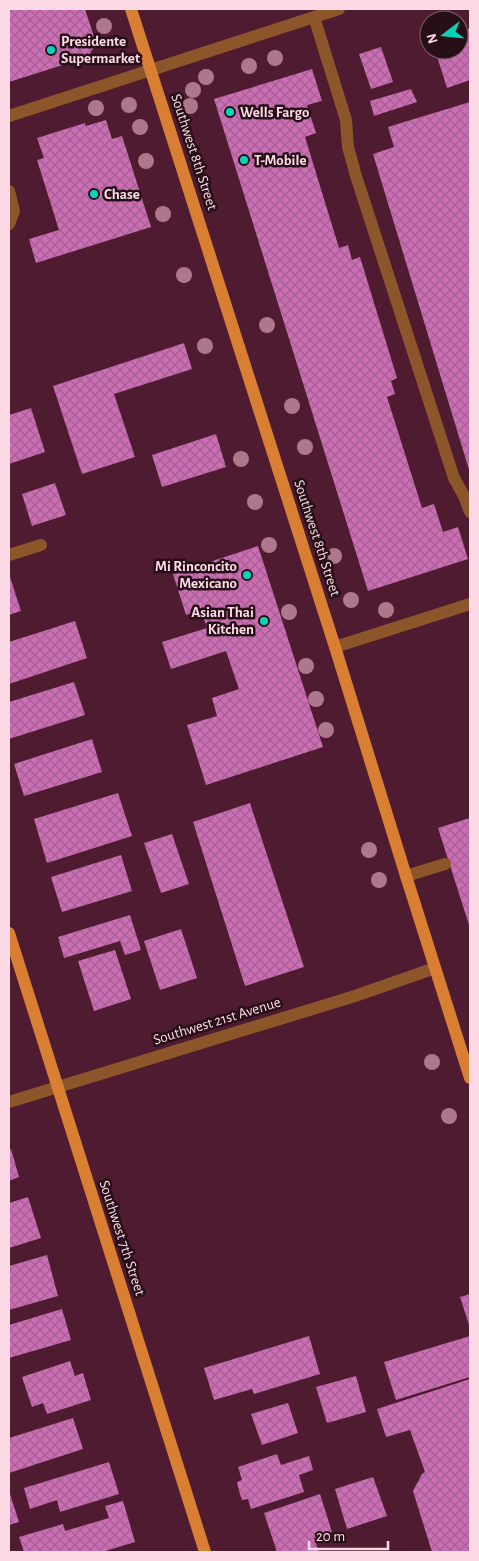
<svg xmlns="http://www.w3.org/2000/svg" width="479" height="1561" font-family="'Alegreya Sans',sans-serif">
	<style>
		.building { fill: url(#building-cross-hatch) }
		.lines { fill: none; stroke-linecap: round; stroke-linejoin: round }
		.minor { stroke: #8c562a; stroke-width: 12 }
		.major { stroke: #d87f33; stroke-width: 12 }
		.tree { fill: #af778b }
		.poi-dot { fill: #05d5b6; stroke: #270f18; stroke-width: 2 }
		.labels { text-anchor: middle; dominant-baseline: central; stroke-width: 5; stroke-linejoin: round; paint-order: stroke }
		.poi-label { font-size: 15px; font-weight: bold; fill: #fddae5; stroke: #270f18; text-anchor: start }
		.street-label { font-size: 15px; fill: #fddae5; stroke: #270f18 }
	</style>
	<defs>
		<pattern id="building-cross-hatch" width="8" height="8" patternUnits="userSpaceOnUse" patternTransform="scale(1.25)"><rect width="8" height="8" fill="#cb6eb4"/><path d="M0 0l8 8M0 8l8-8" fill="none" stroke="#a56093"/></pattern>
	</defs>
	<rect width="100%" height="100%" fill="#4f1b30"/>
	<!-- building -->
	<path class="building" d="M9,9H85L96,43L88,57L9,82Z
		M470,28V80L447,88L435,50H459V32Z
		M381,47L393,82L371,89L359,54Z
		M312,69L322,101L307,105L316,133L305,137L339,248L348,245L352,260L360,257L397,378L391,381L395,394L387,397L422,508L434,504L443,532L458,527L468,559L368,591L214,99Z
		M411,89L417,102L374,116L370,101Z
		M470,102V473L373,154L394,147L388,127Z
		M106,120L112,139L122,136L151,227L36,263L29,239L59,230L37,160L44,158L37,138L85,123L86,126Z
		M184,343L192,369L114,394L135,457L82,474L53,386Z
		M31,408L45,452L9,464V415Z
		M216,434L226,467L162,487L152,455Z
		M55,483L66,515L32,526L22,494Z
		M258,546L323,747L206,785L187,725L217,716L212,698L239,689L226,651L171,669L162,642L207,628L201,610L186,615L173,574Z
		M9,574L21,611L9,615Z
		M75,621L87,658L9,684V642Z
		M74,682L85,715L9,739V702Z
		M92,739L102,772L24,796L14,764Z
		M118,793L132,836L47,863L34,819Z
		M250,803L304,967L245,986L193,822Z
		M470,818V928L438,828Z
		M172,834L189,884L161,893L144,843Z
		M121,855L132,891L62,912L51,877Z
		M130,915L141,950L125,955L120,941L64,958L58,937Z
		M181,929L197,978L160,990L144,941Z
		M115,950L131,999L94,1011L78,961Z
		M11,1149L19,1177L9,1181V1150Z
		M28,1197L41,1238L9,1248V1203Z
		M47,1255L58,1296L9,1310V1266Z
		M470,1294V1328L460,1297Z
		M62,1309L71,1340L9,1358V1325Z
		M309,1336L320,1374L254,1394L252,1389L214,1400L204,1368Z
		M470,1336V1377L396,1400L384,1362Z
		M70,1361L75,1376L83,1373L91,1400L47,1414L43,1403L32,1407L22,1377Z
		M356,1376L366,1412L327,1423L316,1387Z
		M470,1379V1552H432L413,1491L422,1474L425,1472L410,1430L386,1437L377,1409Z
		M288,1403L298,1433L262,1445L251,1414Z
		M73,1418L83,1449L9,1473V1438Z
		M277,1454L281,1465L309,1456L313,1470L299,1475L304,1492L251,1509L248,1499L242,1500L239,1491L237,1482L242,1480L238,1467Z
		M109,1462L119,1494L60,1512L57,1500L30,1509L24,1488Z
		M373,1477L387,1516L347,1529L335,1489Z
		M9,1491L19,1522L9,1525Z
		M320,1494L332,1532L314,1538L319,1552H277L264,1513Z
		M123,1501L135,1542L102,1552H24L19,1537L63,1524L65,1531L109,1518L105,1506Z"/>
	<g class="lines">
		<!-- minor -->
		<path class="minor" d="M314,17L346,120L348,147L356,176L454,478L464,496L470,512
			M9,116L339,9
			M9,191L14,211L9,224
			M9,555L41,545
			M335,647L470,604
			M406,876L445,864
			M9,1102L355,996L435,968"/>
		<!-- major -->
		<path class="major" d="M131,9L335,647L406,876L470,1078
			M9,933L205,1552"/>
	</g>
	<!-- trees -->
	<g class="tree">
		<circle cx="104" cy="26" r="8"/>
		<circle cx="275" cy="58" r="8"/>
		<circle cx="249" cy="66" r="8"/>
		<circle cx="206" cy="77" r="8"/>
		<circle cx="193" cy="90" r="8"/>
		<circle cx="129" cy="105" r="8"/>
		<circle cx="190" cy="106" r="8"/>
		<circle cx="96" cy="108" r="8"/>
		<circle cx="140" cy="127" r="8"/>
		<circle cx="146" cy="161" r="8"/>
		<circle cx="163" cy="214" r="8"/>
		<circle cx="184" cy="275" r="8"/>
		<circle cx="267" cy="325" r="8"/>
		<circle cx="205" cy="346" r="8"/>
		<circle cx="292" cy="406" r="8"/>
		<circle cx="305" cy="447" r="8"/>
		<circle cx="241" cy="459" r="8"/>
		<circle cx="255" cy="502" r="8"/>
		<circle cx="269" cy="545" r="8"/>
		<circle cx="334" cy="556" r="8"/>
		<circle cx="351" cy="600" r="8"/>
		<circle cx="386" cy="610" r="8"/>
		<circle cx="289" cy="612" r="8"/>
		<circle cx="306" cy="666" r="8"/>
		<circle cx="316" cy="699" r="8"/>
		<circle cx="326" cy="730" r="8"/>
		<circle cx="369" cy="850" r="8"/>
		<circle cx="379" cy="880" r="8"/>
		<circle cx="432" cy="1062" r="8"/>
		<circle cx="449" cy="1116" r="8"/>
	</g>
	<!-- markers -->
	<g class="poi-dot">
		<circle cx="51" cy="50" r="5"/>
		<circle cx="230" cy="112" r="5"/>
		<circle cx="244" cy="160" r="5"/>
		<circle cx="94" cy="194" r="5"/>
		<circle cx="247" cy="575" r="5"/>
		<circle cx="264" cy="621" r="5"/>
	</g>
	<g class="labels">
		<!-- poi labels -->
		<g class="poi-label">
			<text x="61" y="41">Presidente<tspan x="61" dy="17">Supermarket</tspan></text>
			<text x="240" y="112">Wells Fargo</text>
			<text x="254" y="160">T-Mobile</text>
			<text x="104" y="194">Chase</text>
			<text x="237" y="566" text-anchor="end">Mi Rinconcito<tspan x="237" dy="17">Mexicano</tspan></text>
			<text x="254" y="612" text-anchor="end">Asian Thai<tspan x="254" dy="17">Kitchen</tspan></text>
		</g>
		<!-- street labels -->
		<g class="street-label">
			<text transform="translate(194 152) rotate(72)">Southwest 8th Street</text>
			<text transform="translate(317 538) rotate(72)">Southwest 8th Street</text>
			<text transform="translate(217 1021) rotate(-17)">Southwest 21st Avenue</text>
			<text transform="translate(122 1238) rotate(72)">Southwest 7th Street</text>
		</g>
	</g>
	<!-- border -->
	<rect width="479" height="1561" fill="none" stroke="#fddae5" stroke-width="20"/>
	<!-- north arrow -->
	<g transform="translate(444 35) rotate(254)"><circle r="24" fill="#270f18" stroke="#7d606a"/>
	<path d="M0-4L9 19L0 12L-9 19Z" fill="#05d5b6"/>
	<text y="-8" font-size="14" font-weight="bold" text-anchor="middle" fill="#fddae5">N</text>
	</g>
	<!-- scale -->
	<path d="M309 1541v8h79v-8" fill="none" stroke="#fddae5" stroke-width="2.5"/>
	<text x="316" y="1541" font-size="15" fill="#fddae5" stroke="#270f18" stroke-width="4" paint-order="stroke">20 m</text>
</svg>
